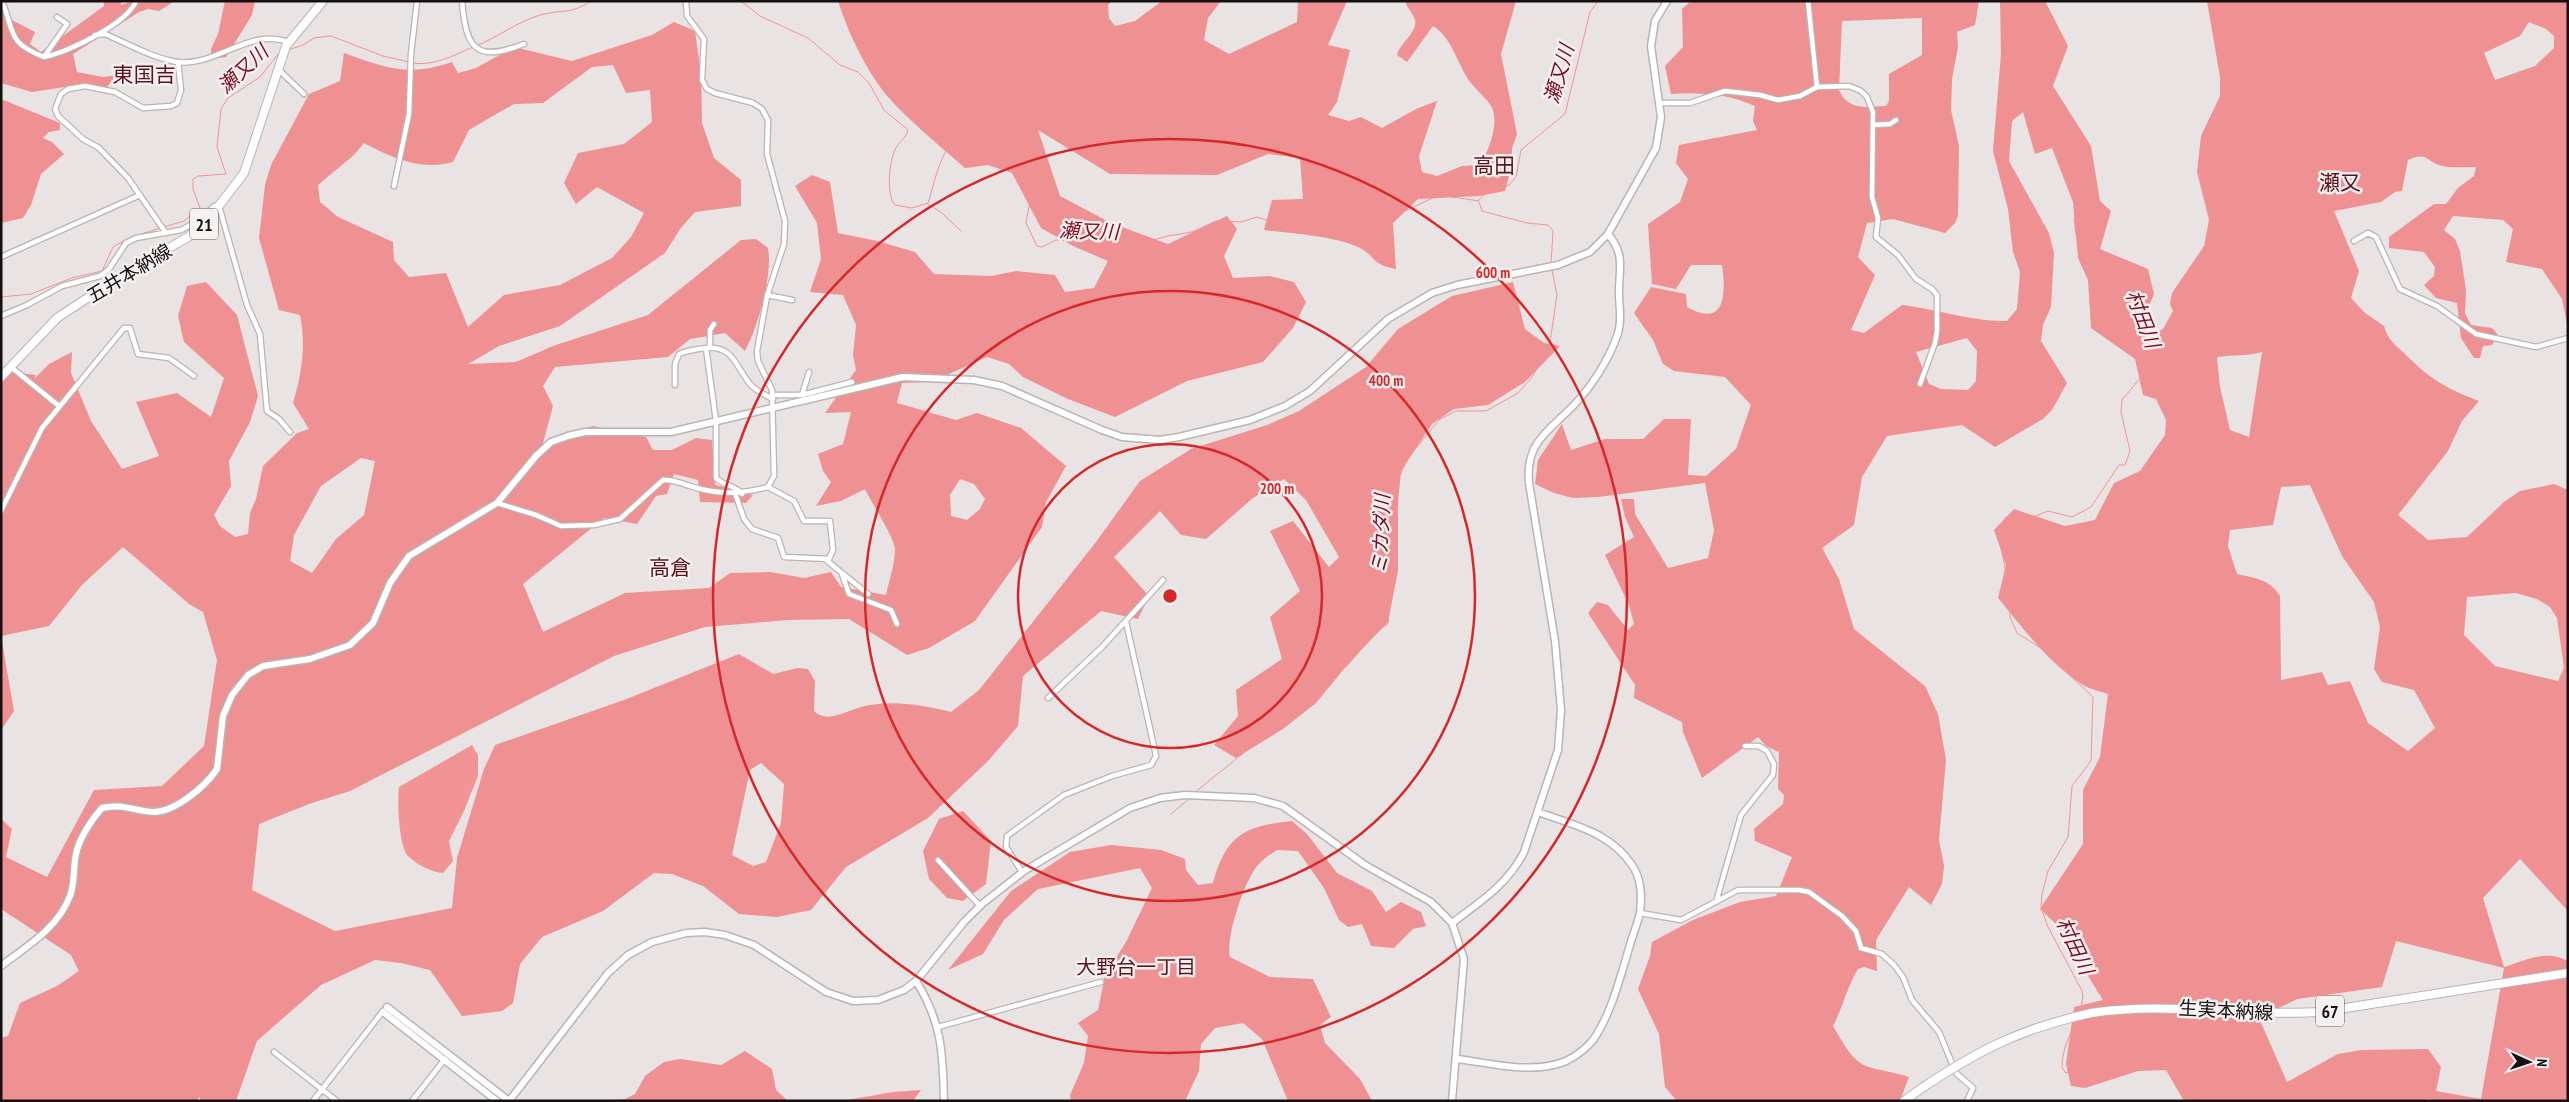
<svg xmlns="http://www.w3.org/2000/svg" width="2569" height="1102" font-family="'PT Sans Narrow','Noto Sans JP',sans-serif">
	<style>
		.forest { fill: #ef9092; fill-rule: evenodd }
		.water { fill: #f29395 }
		.lines { fill: none; stroke-linecap: round; stroke-linejoin: round }
		.stream { stroke: #f29395; stroke-width: 1 }
		.street-casing { stroke: #bab4b4; stroke-width: 7 }
		.secondary-casing { stroke: #bab4b4; stroke-width: 9 }
		.primary-casing { stroke: #bab4b4; stroke-width: 10 }
		.street { stroke: #fff; stroke-width: 4.5 }
		.secondary { stroke: #fff; stroke-width: 6 }
		.primary { stroke: #fff; stroke-width: 8 }
		.primary-bridge-casing { stroke: #bab4b4; stroke-width: 10; stroke-linecap: butt }
		.primary-bridge { stroke: #fff; stroke-width: 8 }
		.ring { fill: none; stroke: #d62828; stroke-width: 2.5 }
		.labels { text-anchor: middle; dominant-baseline: central; stroke-width: 5; stroke-linejoin: round; paint-order: stroke }
		.shield { fill: #f7f0f0; stroke: #575454; stroke-width: 1 }
		.shield-label { font-size: 18px; font-weight: bold; fill: #131111 }
		.street-label { font-size: 19px; fill: #131111; stroke: #f7f0f0 }
		.water-label { font-size: 20px; font-style: italic; fill: #810f24; stroke: #f7f0f0 }
		.neighbourhood-label { font-size: 20px; fill: #59141c; stroke: #f7f0f0 }
		.quarter-label { font-size: 21px; fill: #59141c; stroke: #f7f0f0 }
		.centre { fill: #d62828; stroke: #f7f0f0; stroke-width: 2.5 }
		.ring-label { font-size: 15px; text-anchor: middle; font-weight: bold; fill: #d62828; stroke: #f7f0f0; stroke-width: 5; stroke-linejoin: round; paint-order: stroke }
	</style>
	<rect width="100%" height="100%" fill="#e9e3e3"/>
	<!-- forest -->
	<path class="forest" d="M104,1H121V5L134,1H175L159,11L148,9L139,12L73,54L77,72L103,77L117,75L102,93L85,84L32,92L1,83V6L8,18L35,32L30,44L41,52L104,6Z
		M225,1H255L252,15L226,57L211,59V49L218,34Z
		M838,1H1112L1108,5L1109,18L1115,26L1135,21L1162,1H1221L1208,18L1204,40L1229,54L1297,22L1298,1H1347L1328,45L1350,50L1337,102L1328,115L1349,121L1361,117L1382,128L1416,109L1437,101L1419,156L1422,172L1437,176L1462,166L1479,165C1489,151 1498,128 1493,110C1490,101 1477,91 1471,83C1457,65 1453,38 1433,26L1407,62L1397,55C1400,43 1418,32 1415,20C1413,13 1407,8 1405,1H1516L1501,54L1517,134L1512,148L1511,169L1505,191L1479,196L1418,199L1393,223L1396,269C1370,264 1377,257 1360,248C1337,236 1290,233 1264,230L1272,200L1303,199L1300,158L1268,154L1217,175L1110,174L1038,130L1060,196L1111,223L1168,244L1227,216L1237,229L1224,256L1233,278L1270,276L1294,282L1306,302L1293,328L1263,362L1187,381L1115,417L1068,399L1023,377L1009,364L987,357L931,382L902,383L897,403L956,420L977,413L1021,428L1066,466L1046,502L1042,527L975,621L929,648L907,655L849,619L788,620L705,627L614,656L350,791L309,804L259,824L252,890L335,931L452,908L457,858L484,769L495,745L624,700L739,654L773,674L798,668L808,669L815,681L814,711C827,724 846,711 861,707C889,699 924,705 951,712L979,690L1096,542L1140,481L1191,449L1267,425L1299,411L1366,367L1398,329L1452,296L1513,282L1525,329L1544,343L1560,346L1525,382L1488,405L1454,409L1432,424L1401,471L1398,502V571L1388,622L1348,664L1316,703L1283,729L1236,758L1214,745L1238,716L1236,690L1282,659L1270,617L1300,591L1270,531L1293,521L1329,567L1339,557L1306,500L1284,479L1253,498L1206,539L1181,535L1160,511L1114,557L1149,596L1138,619L1101,611L1023,676L1018,726L988,761L928,818L846,867L811,910L777,917L739,914L703,886L672,874L654,873L603,911L542,937L520,964L513,1003L502,1011L462,1016L430,970L401,963L375,960L321,985L257,1041L236,1101H200V1097L196,1101H1V1038L8,1036L20,1003L57,986L79,971L71,955L1,909V819L12,829L6,857L47,877L94,790L162,786L204,746L217,660L203,612L189,604L123,547L82,585L49,626L1,636V371L36,375L34,379L49,364L72,352L71,373L91,421L122,469L159,456L136,402L177,393L211,417L224,378L184,342L178,316L187,286L206,282L237,315L258,396L250,422L229,461L231,486L214,515L220,526L235,537L248,534L250,513L256,499L263,466L297,433L309,429L293,403C302,374 306,345 300,315L279,310L259,238L265,185L271,165L309,94L340,81L344,53C386,68 408,77 452,62L458,73L476,68L514,47L572,61L652,35L674,22L695,31L701,74L702,123L714,158L741,180V206L695,212L680,229L665,253L560,326L499,346L468,364L516,362L553,346L648,315L741,240L756,239L768,248C773,275 758,326 745,351L725,333L690,339L668,357L555,367L543,386L553,406L543,443L593,426L646,437L653,450H672L696,438L712,440L715,485L753,495L746,503L700,502L698,480L674,474L667,494L656,496L637,524L604,518L523,584L543,632L625,593L709,588L730,573L770,572L804,578L831,572L841,587L886,595C889,581 895,563 895,549C894,537 871,502 865,489L841,501L816,506L831,482L823,471L818,454L843,444L851,412L825,413L856,370L853,355L856,325L843,295L810,292L821,259L817,223L795,186L812,175L830,182L838,233L877,241L915,252L934,274L991,276L1016,271L1055,275L1065,292L1094,288L1108,261L1073,246L1041,228L1012,173L988,165L965,168C940,146 903,116 883,91C863,64 848,32 838,1ZM613,65L626,93L650,90L652,122L624,144L578,153L564,183L576,204L597,187L644,213L631,237L612,258L560,285L504,295L468,327L446,273L409,277L394,260L393,242L338,217L320,202L318,185L354,155L364,143C392,158 421,171 453,162L469,130L498,113L514,104L543,103L592,67ZM361,458L375,461L364,515L336,539L312,573L290,561L294,535L321,486ZM960,479L974,484L985,499L980,509L967,520L951,516L950,495ZM761,763L784,784L781,823L766,862L753,866L732,855L750,770Z
		M1691,1H1979L1975,25L1957,32L1958,47L1952,79L1951,110L1959,146L1958,216L1955,223L1945,233L1893,219L1867,223L1858,257L1875,275L1851,330L1864,333L1902,305C1937,309 1972,322 2007,321L2017,309L2020,272L2013,252L2008,209L1993,151L2001,54L2000,1H2045L2068,46L2053,86L2091,146L2100,201L2111,211L2100,249L2148,269L2154,294L2140,327L2154,334L2163,329L2173,311L2170,304L2172,293L2204,246L2209,220L2197,172L2201,136L2220,96V77L2207,1H2568V329L2562,299L2542,269L2506,262L2513,229L2503,220L2453,216L2444,230L2455,239L2460,251L2466,290L2465,313L2471,325L2492,328L2498,335L2492,345L2483,346L2480,358H2474L2461,338L2457,303L2436,298L2424,285L2434,276L2435,267L2424,252L2389,248V237L2434,204H2446L2458,188L2474,176L2476,167C2465,167 2453,168 2442,166C2426,162 2428,151 2408,160L2402,191L2395,192L2381,202L2334,211L2359,271L2351,298L2365,313L2384,326C2387,338 2394,344 2404,353C2430,379 2445,388 2479,401L2462,421L2448,451L2398,515L2428,540L2467,537L2504,502L2520,491L2554,484L2568,490V911L2520,859L2483,898L2504,967C2527,960 2546,949 2568,961V1101H2443L2427,1099L2426,1101H2184L2166,1070L2138,1071L2085,1088L2071,1086L2066,1064L2074,1007L2103,1000L2056,924L2040,909L2083,844V790L2100,757L2108,694C2100,691 2090,689 2083,685C2049,664 2023,628 1998,598L2006,565L1994,530L2014,509L2065,526L2095,520L2114,483L2140,471L2165,435L2166,420L2156,399L2143,395L2135,359L2091,328L2088,280L2078,258L2073,202L2052,148L2035,154L2023,112L2012,121L2009,161L2049,233L2054,253L2051,307L2043,325L2041,341L2067,383L2052,410L2043,419L1995,447L1962,425L1887,436L1862,477L1854,525L1822,548L1839,579L1854,629L1925,686L1938,714L1946,760L1939,840L1944,866L1942,884L1931,905L1909,887L1876,940L1877,971L1864,967L1858,969C1847,987 1843,1007 1833,1026C1841,1039 1851,1060 1866,1066C1880,1071 1895,1072 1909,1077L1900,1101H1677L1665,1087L1659,1034L1638,989L1650,956L1652,942L1693,920L1740,902L1776,896L1792,857L1755,841L1754,829L1783,804L1784,795L1778,789L1779,752L1766,746L1758,737L1702,778L1683,732L1682,722L1634,698L1635,685L1588,613L1597,602L1608,605L1628,630L1634,624L1629,605L1605,555L1634,537L1625,517L1621,499H1634L1635,514L1668,568L1708,558L1714,530L1705,483L1598,497L1573,498L1554,493L1535,484L1538,460L1562,424L1571,450L1605,439H1643L1664,419H1691L1688,475L1706,476L1736,449L1751,405L1725,377L1674,371L1663,364L1653,340L1634,313L1651,287L1686,294L1687,307C1726,329 1726,293 1722,265H1691L1676,289L1652,284L1648,224L1680,202L1688,179L1676,163L1679,145L1757,130L1753,121L1755,106C1729,94 1699,92 1671,94L1665,66L1683,47L1682,9ZM1922,18V55L1889,74V101L1886,106C1867,107 1848,111 1839,90L1842,21ZM2529,22L2546,29L2554,36V48L2535,66L2495,80L2484,53L2520,36ZM1967,338L1977,351L1976,381L1968,390L1941,389L1929,384L1916,352ZM2262,352L2249,437L2230,430L2220,387L2217,357C2235,354 2244,357 2262,352ZM2310,485L2342,556L2374,602L2380,627L2374,669L2382,682L2414,690L2435,728L2408,751L2368,723L2350,681L2328,685L2322,672L2281,680L2280,596C2270,579 2254,578 2237,574L2228,546L2230,530L2273,525L2281,487ZM2516,593L2537,599L2550,607L2557,618L2564,668L2558,681L2495,666L2464,635L2467,597ZM2396,941L2504,968L2481,1099L2436,1091L2441,1067L2428,1049L2361,1050L2338,1054L2287,1082L2259,1018L2297,999L2382,987Z
		M1,99L60,123V130L49,132L43,138L52,142L64,154L41,174L31,205L23,218L1,223Z
		M1,636L14,711L1,730Z
		M963,811L991,841L986,884L963,901L947,898L929,879L923,851L939,819Z
		M1292,821L1307,834L1337,873L1372,891L1386,912L1401,902L1421,912L1426,926L1413,929L1394,948L1371,946L1362,924L1348,927L1339,920L1324,888L1298,851L1277,850C1271,854 1263,859 1258,865C1245,879 1225,938 1230,957L1270,977L1313,979L1331,1017L1320,1025L1325,1043L1360,1079L1372,1101H1288L1262,1039L1243,1023L1215,1028L1201,1044L1199,1071L1185,1101H1071L1070,1095L1084,1063L1088,1036L1078,1023L1098,1010L1105,976L1127,940L1152,888L1140,868L1038,889L1004,920L983,954L948,970L1011,891L1070,852L1111,845L1161,850L1185,859L1186,870L1198,885L1213,883C1226,835 1244,826 1292,821Z
		M745,1051L772,1069L776,1090L788,1101H599L625,1099L635,1094L645,1076L664,1062L680,1059L721,1065Z
		M921,1090L913,1101H841L893,1092Z"/>
	<!-- water -->
	<path class="water" d="M472,745L478,755V776L464,811L449,841L453,861L443,873C433,873 416,864 408,856C399,846 397,802 399,787Z"/>
	<g class="lines">
		<!-- stream -->
		<path class="stream" d="M741,1L760,16L808,38L840,65L858,72L869,83L884,110L908,130C906,139 898,142 895,150C889,162 886,195 895,205L912,208L928,203C934,186 942,138 964,137C974,136 981,142 991,143C999,144 1006,142 1014,144L1022,176L1030,187L1031,195L1026,223L1037,246L1042,247L1056,240H1066L1077,241L1090,249L1127,247L1168,236L1192,232L1216,221L1241,222L1257,217L1284,226H1321L1350,214H1384L1405,211L1439,195L1479,201
			M2025,1L2042,34V42L2033,57L2031,95L2050,115L2056,129L2076,146V151L2066,176L2067,183L2078,195L2080,202L2074,219L2076,234L2086,256L2113,273L2123,313L2131,324L2136,342L2146,364V371L2122,400L2121,412L2130,451L2125,465H2119L2091,507L2072,517L2048,511L2030,518L2006,517L1998,532L2006,573L2002,592L2010,607V617L2017,633L2055,657L2064,670L2093,697L2091,761L2072,786L2068,837L2048,871L2042,894L2041,906L2047,925L2082,991L2083,997L2080,1013
			M476,46C498,37 517,22 540,15C562,9 570,15 591,1
			M288,50L303,45L314,38L331,36L383,56L409,62
			M412,63C435,66 452,56 473,47
			M1479,200L1487,192L1509,185L1516,177L1521,150L1565,114L1590,12L1598,1
			M1479,202L1482,211L1527,223L1548,225L1553,231L1551,264
			M928,204L942,213L961,231
			M1,297L31,294L72,278L102,271L113,247L131,237L184,221L200,208L193,189V179L198,176L226,174L217,147L221,109L228,98L260,77L279,53
			M1194,793L1287,718L1308,688L1347,666L1358,653L1364,639L1388,624L1390,593L1397,571L1393,546L1391,508L1395,486L1408,458L1439,420L1456,411H1486L1518,393L1533,376L1550,342L1557,295L1552,270
			M1171,814L1190,798
			M2078,1019C2069,1035 2062,1050 2062,1068L2066,1073C2088,1065 2101,1047 2119,1041C2147,1029 2183,1081 2198,1101"/>
		<defs>
			<path id="street" d="M2,1C15,32 6,42 44,57C68,52 127,24 136,1
				M462,1C466,51 477,62 524,44
				M1808,1L1817,87
				M95,35L105,34C126,43 155,59 177,62C216,67 251,27 288,42
				M44,57L67,24L57,17
				M278,69L304,94
				M1659,103H1690L1725,91L1760,95L1778,100L1800,96L1817,87L1849,86L1861,91L1867,97L1873,112L1872,197L1878,218L1876,237L1898,255L1916,279L1932,289L1937,295V331L1935,343L1920,384
				M1874,125L1890,124L1896,120
				M394,186L409,114L411,54L417,1
				M166,233L128,178L99,148L83,139L58,116L55,109L61,94L68,89L85,86L115,92L143,108L171,106L177,103L181,90L178,62
				M2354,241L2368,233L2376,237L2400,289L2437,306L2476,334L2536,347L2568,338
				M1,257L140,195
				M767,295L792,300
				M1,316L27,305L62,286L100,276L109,269L126,243L136,238L181,230L200,220L214,206H219L247,305L260,334L267,411L279,419L290,432
				M710,347V330L714,324
				M706,348L716,421V478C723,486 736,485 742,494
				M11,367L59,406
				M675,385V364L679,354C688,350 697,349 706,348C733,345 736,367 750,384C756,391 765,395 773,399
				M773,395H802L852,382
				M802,395L809,372
				M735,493L744,519L752,529L778,538L784,557L829,559L833,550L830,521H804L794,501L768,487
				M497,503L536,515L561,526L594,525L620,519L663,480C673,479 680,483 690,486C717,495 741,494 768,487L774,476L772,390L758,361L757,351L767,296L784,244L785,221L767,154L768,120L762,109L753,103L715,93L707,89L702,80L704,39L687,16L686,1
				M1,511L42,428L124,328H130L138,354L169,358L194,376
				M826,560L868,594
				M842,574L849,594L891,610L897,624
				M1048,698L1102,647L1163,580
				M938,860L980,906
				M1022,872L1006,847L1007,836L1064,795L1112,776L1151,765L1156,756L1155,751L1126,622
				M1716,902L1741,815L1773,775L1774,764L1767,751L1759,746H1745
				M1640,913L1681,920L1738,890H1799L1809,892L1842,916L1856,931L1861,948L1882,954L1894,965L1903,977L1912,1000L1939,1032L1956,1073L1973,1088L1967,1101
				M938,1027L1101,982
				M274,1052L337,1101
				M313,1101L383,1011
				M412,1101L445,1059"/>
			<path id="secondary" d="M1452,923C1480,902 1508,884 1524,852L1558,750L1561,710L1555,641L1529,483C1525,442 1549,431 1574,405C1592,386 1610,358 1618,333C1623,317 1618,304 1619,288C1620,265 1624,253 1608,234
				M1,966C27,946 58,928 70,896C75,883 73,868 76,854C79,839 91,820 102,808C121,803 135,811 153,812C175,812 205,787 217,769L223,716L232,695L248,675L263,666L310,659L350,645L373,623L390,583L409,556L497,503L536,456L551,442L568,436L585,432H671L903,377L974,380L1002,386L1102,430L1122,437L1160,440L1179,437L1250,420L1285,406L1310,391L1388,319L1432,293L1457,285L1558,265L1590,252L1608,234L1656,148L1661,117L1651,46L1655,21L1667,1
				M916,981C942,1022 943,1054 944,1101
				M387,1007L509,1101
				M383,1012L497,1101
				M1457,1059C1491,1063 1533,1075 1566,1061C1577,1056 1591,1045 1597,1034C1613,1008 1621,974 1630,945C1633,934 1638,923 1640,912C1642,897 1641,878 1632,865C1610,832 1573,825 1538,812
				M509,1101L608,973L628,955L652,942L686,933L705,932L725,935L754,945L826,992L853,1001L878,1000L904,990L916,981L964,922L982,904L1024,871L1130,808L1160,798L1185,795L1254,798L1283,806L1365,865L1431,902L1452,923L1464,959L1452,1101"/>
			<path id="primary" d="M1,377L57,318L124,274L188,237L205,224L244,173L286,46L323,1
				M2091,1013C2167,1001 2243,1017 2320,1012L2568,973
				M1904,1101L1922,1088"/>
		</defs>
		<!-- street casing -->
		<use href="#street" class="street-casing"/>
		<!-- secondary casing -->
		<use href="#secondary" class="secondary-casing"/>
		<!-- primary casing -->
		<use href="#primary" class="primary-casing"/>
		<!-- street -->
		<use href="#street" class="street"/>
		<!-- secondary -->
		<use href="#secondary" class="secondary"/>
		<!-- primary -->
		<use href="#primary" class="primary"/>
		<defs>
			<path id="primary-bridge" d="M1922,1088C1982,1048 2021,1029 2091,1013"/>
		</defs>
		<!-- primary-bridge casing -->
		<use href="#primary-bridge" class="primary-bridge-casing"/>
		<!-- primary-bridge -->
		<use href="#primary-bridge" class="primary-bridge"/>
	</g>
	<!-- distance rings -->
	<g class="ring">
		<circle cx="1170" cy="596" r="152"/>
		<circle cx="1170" cy="596" r="305"/>
		<circle cx="1170" cy="596" r="457"/>
	</g>
	<g class="labels">
		<!-- shield labels -->
		<g class="shield">
			<rect x="190" y="208.5" width="28" height="31" rx="4"/>
			<rect x="2316" y="995.5" width="28" height="31" rx="4"/>
		</g>
		<g class="shield-label">
			<text x="204" y="224">21</text>
			<text x="2330" y="1011">67</text>
		</g>
		<!-- street labels -->
		<g class="street-label">
			<text transform="translate(129 273) rotate(-31)">五井本納線</text>
			<text transform="translate(2226 1010) rotate(3)">生実本納線</text>
		</g>
		<!-- water labels -->
		<g class="water-label">
			<text transform="translate(243 69) rotate(-43)">瀬又川</text>
			<text transform="translate(1559 74) rotate(-74)">瀬又川</text>
			<text transform="translate(1089 231) rotate(2)">瀬又川</text>
			<text transform="translate(2143 319) rotate(69)">村田川</text>
			<text transform="translate(1381 534) rotate(-88)">ミカダ川</text>
			<text transform="translate(2075 946) rotate(65)">村田川</text>
		</g>
		<!-- neighbourhood labels -->
		<g class="neighbourhood-label">
			<text x="1136" y="967">大野台一丁目</text>
		</g>
		<!-- quarter labels -->
		<g class="quarter-label">
			<text x="144" y="74">東国吉</text>
			<text x="1494" y="165">高田</text>
			<text x="2340" y="182">瀬又</text>
			<text x="670" y="567">高倉</text>
		</g>
	</g>
	<circle cx="1170" cy="596" r="8" class="centre"/>
	<g class="ring-label">
		<text x="1493" y="278">600 m</text>
		<text x="1386" y="386">400 m</text>
		<text x="1277" y="494">200 m</text>
	</g>
	<!-- border -->
	<rect width="2569" height="1102" fill="none" stroke="#131111" stroke-width="5"/>
	<!-- north arrow -->
	<g transform="translate(2529 1062) rotate(93)" stroke="#f7f0f0" stroke-width="4" paint-order="stroke">
	<path d="M0-4L9 19L0 12L-9 19Z" fill="#131111"/>
	<text y="-8" font-size="14" font-weight="bold" text-anchor="middle" fill="#131111">N</text>
	</g>
</svg>
